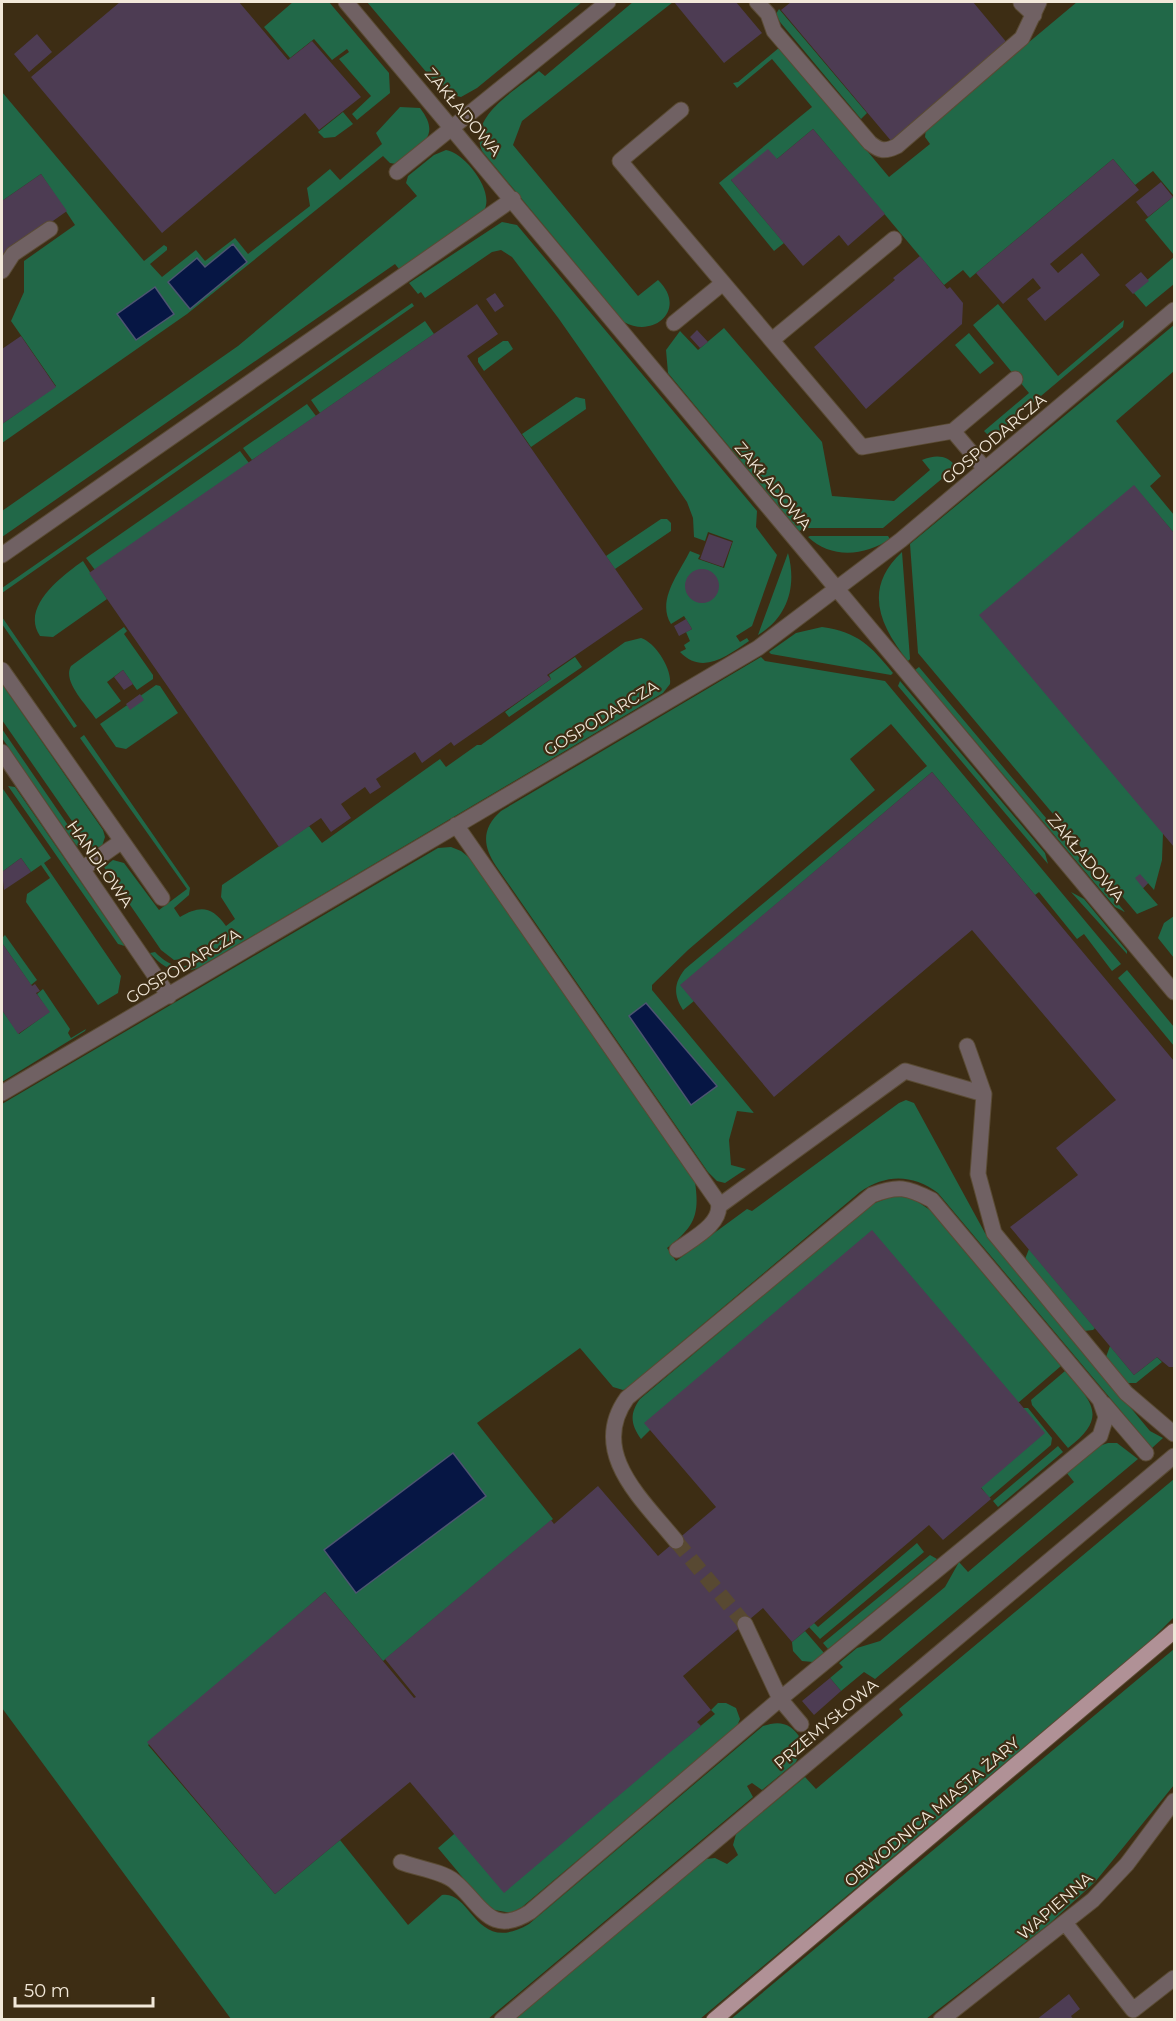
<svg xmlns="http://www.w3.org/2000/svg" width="1176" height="2021" font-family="Montserrat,sans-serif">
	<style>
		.green { fill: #216848 }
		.water { fill: #061644; stroke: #4d5571; stroke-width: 1.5 }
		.building { fill: #4d3c53 }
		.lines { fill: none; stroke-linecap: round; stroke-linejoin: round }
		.minor-tunnel { stroke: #584932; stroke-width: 15; stroke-dasharray: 15 8; stroke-linecap: butt }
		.minor-casing { stroke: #5a4b34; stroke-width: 17 }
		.major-casing { stroke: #5a4b34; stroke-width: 17 }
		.minor { stroke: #706163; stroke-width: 15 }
		.major { stroke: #b09196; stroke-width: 15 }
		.labels { text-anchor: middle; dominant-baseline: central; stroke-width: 4.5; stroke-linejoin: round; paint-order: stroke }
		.street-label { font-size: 16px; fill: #f2e8d9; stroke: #3d2d14 }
	</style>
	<rect width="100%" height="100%" fill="#3d2d14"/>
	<!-- green -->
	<path class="green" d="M293,2H329L389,73L390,93L357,120L352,114L371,96L339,59L349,52L347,49L332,60L314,39L290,58L264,27Z
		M367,2H582L477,88L461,97L444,93Z
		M633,2H673L522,121L513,145L638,296L658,280C688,309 654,339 624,322L482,151C468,116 515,91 539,71L545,76Z
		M1077,2H1174V255L1145,220L1174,196L1153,171L1135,185L1113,159L970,278L963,270L944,285L813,129L777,159L731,180L784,243L774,251L719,183L812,107L772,59L737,88L733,83L738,82L780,47L889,177L930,144L925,137L926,128Z
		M779,9L867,113L861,119L780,22L776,14Z
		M2,92L144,261L164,245L167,247V250L150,264L162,277L196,250L205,261L235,238L248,254L310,206L307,188L330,169L340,180L382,144L376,133L400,107L420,108C443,138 419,145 396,164L390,163L383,156L187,314L2,443V424L56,386L11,321L24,292V261L75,225L41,174L2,201Z
		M343,112L353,124L335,137L324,138L318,132Z
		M446,150C465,153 497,193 483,212L399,269L395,264L2,537V511L238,346L417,196L406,183L408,176L434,155Z
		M502,222L517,225L757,511L756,527L777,555L752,626L736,636L740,642L747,638L749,641C728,655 703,676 680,652L686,649L684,645L690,641L686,632L692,629L684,616L671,624C656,600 680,572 690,551L700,555L698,559L724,568L733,541L708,532L705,541L694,537L693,518L687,502L559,319L512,257L501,250L492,252L425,298L421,292L418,294L409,283Z
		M1174,257V284L1146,307L1133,292Z
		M412,303L414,306L2,593V588Z
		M998,304L1058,376L1124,320L1123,327L991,438L984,431L1029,393L973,325Z
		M425,321L434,334L320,413L311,400Z
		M1174,325V371L1116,421L1161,476L1150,486L1174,515V533L1134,486L1163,833L1162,860L1154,890L1148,883L1143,888L1158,905L1137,914L918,653L910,544Z
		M724,328L822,442L832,496L894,501L930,470L922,460C935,455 947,454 956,467L883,528H807L799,531L668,373L666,350L680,331L698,350Z
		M969,333L994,363L980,374L955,345Z
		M503,341H508L513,349L484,371L478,362V358Z
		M576,397L585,399L586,409L531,447L522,434Z
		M307,404L316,416L252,460L243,448Z
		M240,451L249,463L95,570L86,558Z
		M661,519H667L671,523V531L615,569L606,556Z
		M810,536H888L890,539C865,556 831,559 808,537Z
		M902,552L910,659L908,661C879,625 863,588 902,552Z
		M788,553C797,586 788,617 758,635Z
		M83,561L107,599L53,637L40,636C20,607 63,575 83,561Z
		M2,617L77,726L74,728L2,624Z
		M124,627L127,631L124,634L153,675V679L137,690L123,670L107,682L121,701L96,719C87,705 62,682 71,666Z
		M822,627C858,632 871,646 893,673L891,675L771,654L769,652L796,633Z
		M641,638C656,643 672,669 670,684L663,693L198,968C177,975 164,969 150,953L155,952C166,963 178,971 194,963L191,958L174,960L161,950L104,867L113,860L124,863L159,910L187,889L80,738L84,735L190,888L189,895L174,908L180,917C200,905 212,906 226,926L235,919L221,897L222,885L309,826L322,843L440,759L446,767L477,745H481L625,642Z
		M575,657L582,667L509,717L505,712L551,679L549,675Z
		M761,657L765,661L885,681L1121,964L1112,971L1084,934L1077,939L1039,892L1035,895L932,772L681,985L694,1001L683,1010C673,994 674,983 685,969L927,766L891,724L850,759L875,790L688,950L652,985V990L754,1113L737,1111L729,1140L731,1165L746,1169L725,1183L717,1181L708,1172L496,866C482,845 482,828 501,811Z
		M919,667L1125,912L1115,907L915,670Z
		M900,681L1045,853L1048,864L898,686Z
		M2,684L103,830L105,837L102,846L92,850L2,720Z
		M156,685L160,686L178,713L126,749L116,747L100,724Z
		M2,729L85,850L77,846L71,838L2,738Z
		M8,786L15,787L125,946L118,944Z
		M3,789L51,858L44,863L121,976L118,993L98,1005L26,902L27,894L50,878L41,865L31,872L21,858L2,872Z
		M451,847L461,851L471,859L695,1182C700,1216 694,1227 667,1248L676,1261L747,1209L752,1211L899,1103L906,1100L914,1103L985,1233L1150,1431L1163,1438L1152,1448L938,1193C912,1174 886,1174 860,1192L627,1388L623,1390L613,1387L580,1348L477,1423L553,1519L383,1661L325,1592L148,1745L275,1894L340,1840L408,1925L442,1895C472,1890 475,1956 529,1924L763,1726C780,1720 791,1723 801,1739V1748L796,1762L762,1790L752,1783L747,1786L753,1797L488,2019H231L2,1708V1104L438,848Z
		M1071,892L1084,899L1127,951V954Z
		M1174,916V958L1158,938L1164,923Z
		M5,935L37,980L31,985L2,943V938Z
		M1127,970L1174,1027V1046L1118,978Z
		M43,989L70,1029L68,1033L71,1038L86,1029L85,1031L2,1082V1010L19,1034L49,1012L37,994Z
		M894,1196L912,1198L930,1210L1061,1366L1018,1403L650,1430L641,1439C631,1425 629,1414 640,1399L872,1204Z
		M1029,1249L1095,1328L1093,1330L1084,1331L1025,1259Z
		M1110,1346L1134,1375L1157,1357L1162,1362L1136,1383H1126L1106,1357Z
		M1065,1371C1092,1402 1109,1417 1068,1448L1032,1405L1031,1400Z
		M1022,1408H1028L1052,1438L1051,1445L989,1498L980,1486Z
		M1108,1443H1117L1138,1459L875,1679L864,1672L841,1691L830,1678L843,1667L839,1663L857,1648L880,1641L945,1587L959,1562L968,1572L1074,1482L1066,1472L1096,1447Z
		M1058,1446L1063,1452L998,1507L993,1501Z
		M1174,1479V1617L1149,1642L700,2019H515L706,1859L715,1858L727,1864L738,1855L733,1845L736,1834L805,1777L816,1789L903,1715L899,1709Z
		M917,1543L924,1552L820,1639L809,1627L814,1623L818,1627Z
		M930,1555L937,1559L828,1649L823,1643Z
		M805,1631L824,1653L813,1662L802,1661L793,1651L792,1642Z
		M1174,1649V1785L1095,1882L1049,1924L926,2019H731Z
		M718,1703H726L736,1708L740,1719L737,1726L522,1907L511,1913L489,1909L438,1848L461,1828L626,1788L715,1714L711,1710Z"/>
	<!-- water -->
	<path class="water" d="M233,244L247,262L190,309L168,282L197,258L205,267Z
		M155,287L174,314L136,340L117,314Z
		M646,1003L717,1086L691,1105L629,1016Z
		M453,1453L486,1496L356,1593L324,1550Z"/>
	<!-- building -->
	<path class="building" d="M120,2H239L288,60L312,41L361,97L319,130L305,113L162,233L31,77Z
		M674,2H736L762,33L724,63Z
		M791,2H973L1008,44L892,142L781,10Z
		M37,34L52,52L29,72L14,54Z
		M813,129L885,214L848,246L839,235L803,266L731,180L768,149L777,159Z
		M1113,159L1139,190L1050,264L1058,273L1082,253L1100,275L1045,321L1027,299L1041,288L1033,278L1003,304L976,273Z
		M41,174L67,211L2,257V201Z
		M1161,182L1173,197L1148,217L1136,202Z
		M920,256L947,289L950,287L963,303L962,324L866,409L814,347L895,280L893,278Z
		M1141,272L1149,281L1133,294L1125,285Z
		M495,293L504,306L495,312L486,299Z
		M477,304L498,334L467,356L643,609L547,675L551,679L454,746L451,742L422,763L415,752L376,779L381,787L370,794L365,787L341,804L351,818L331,832L321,818L279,847L89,573Z
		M697,330L708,342L700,348L690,337Z
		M21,336L56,387L2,424V349Z
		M1134,485L1174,533V847L979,615Z
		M709,534L732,542L723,567L700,559Z
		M685 586a17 17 0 1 1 34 0a17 17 0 1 1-34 0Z
		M686,619L692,629L679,636L674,626Z
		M123,670L133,684L124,690L114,677Z
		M140,694L144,700L130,710L126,704Z
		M932,772L1174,1061V1367H1169L1157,1357L1134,1375L1010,1227L1078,1175L1056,1148L1116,1100L972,930L774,1097L680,985Z
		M21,858L31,872L4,890L2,872Z
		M1140,874L1148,883L1143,888L1135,878Z
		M2,943L32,986L35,984L40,991L36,993L50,1012L18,1034L2,1010Z
		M872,1230L1045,1433L981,1488L991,1499L943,1540L929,1525L792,1642L763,1608L683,1676L711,1710L697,1722L701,1726L504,1893L410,1782L275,1894L147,1742L325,1592L414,1698L416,1697L385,1659L551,1520L554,1524L598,1486L658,1556L716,1507L644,1423Z
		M830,1678L841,1691L814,1715L802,1701Z
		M1069,1994L1080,2009L1071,2016L1074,2020H1036Z"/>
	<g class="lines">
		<!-- minor-tunnel -->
		<path class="minor-tunnel" d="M676,1541L745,1624"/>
		<defs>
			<path id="minor" d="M346,2L1174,992
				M757,2L768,14L774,31L870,143C880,151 885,152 897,146L1022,38L1039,2
				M1021,3L1034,15
				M681,110L620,161L862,447L953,431
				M397,172L608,2
				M2,271L13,254L50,229
				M674,323L723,283
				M772,340L894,239
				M985,469L953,431L1015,379
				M2,555L513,199
				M2,670L162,898
				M2,752L169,996
				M456,825L718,1202C724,1223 692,1239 677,1250
				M82,869L122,841
				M967,1046L984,1094L978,1174L994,1233L1126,1393L1174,1434
				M2,1093L758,648L901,540L1174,310
				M719,1206L905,1071L984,1094
				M1104,1404L1146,1453
				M676,1541C642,1499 588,1452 627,1398L872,1195C898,1185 907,1187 932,1200L1100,1400L1106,1417L1100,1436L780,1699L801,1724
				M401,1862C416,1868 442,1871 454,1881C481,1903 489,1938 530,1912L780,1699L745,1624
				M1066,1924L1133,2010L1174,1978
				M502,2020L1174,1456
				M941,2020L1093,1900L1127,1864L1174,1801"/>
			<path id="major" d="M714,2020L1174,1631"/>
		</defs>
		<!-- minor casing -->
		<use href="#minor" class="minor-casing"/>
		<!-- major casing -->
		<use href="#major" class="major-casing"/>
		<!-- minor -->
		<use href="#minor" class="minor"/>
		<!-- major -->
		<use href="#major" class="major"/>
	</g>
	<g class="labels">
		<!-- street labels -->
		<g class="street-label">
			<text transform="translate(463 112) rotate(50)">ZAKŁADOWA</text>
			<text transform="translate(994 439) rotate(-40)">GOSPODARCZA</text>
			<text transform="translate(773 486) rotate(50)">ZAKŁADOWA</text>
			<text transform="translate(601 718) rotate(-31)">GOSPODARCZA</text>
			<text transform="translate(1086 858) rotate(50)">ZAKŁADOWA</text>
			<text transform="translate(100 864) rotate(55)">HANDLOWA</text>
			<text transform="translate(183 966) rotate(-31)">GOSPODARCZA</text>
			<text transform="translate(826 1724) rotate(-40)">PRZEMYSŁOWA</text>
			<text transform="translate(932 1812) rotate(-40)">OBWODNICA MIASTA ŻARY</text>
			<text transform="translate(1055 1906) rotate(-41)">WAPIENNA</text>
		</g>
	</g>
	<!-- border -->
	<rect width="1176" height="2021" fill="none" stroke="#f2e8d9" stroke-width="6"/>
	<!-- scale -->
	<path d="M15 1997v9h138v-9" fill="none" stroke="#f2e8d9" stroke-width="3"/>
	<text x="24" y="1997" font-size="18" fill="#f2e8d9" stroke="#3d2d14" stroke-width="4.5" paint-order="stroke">50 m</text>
</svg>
